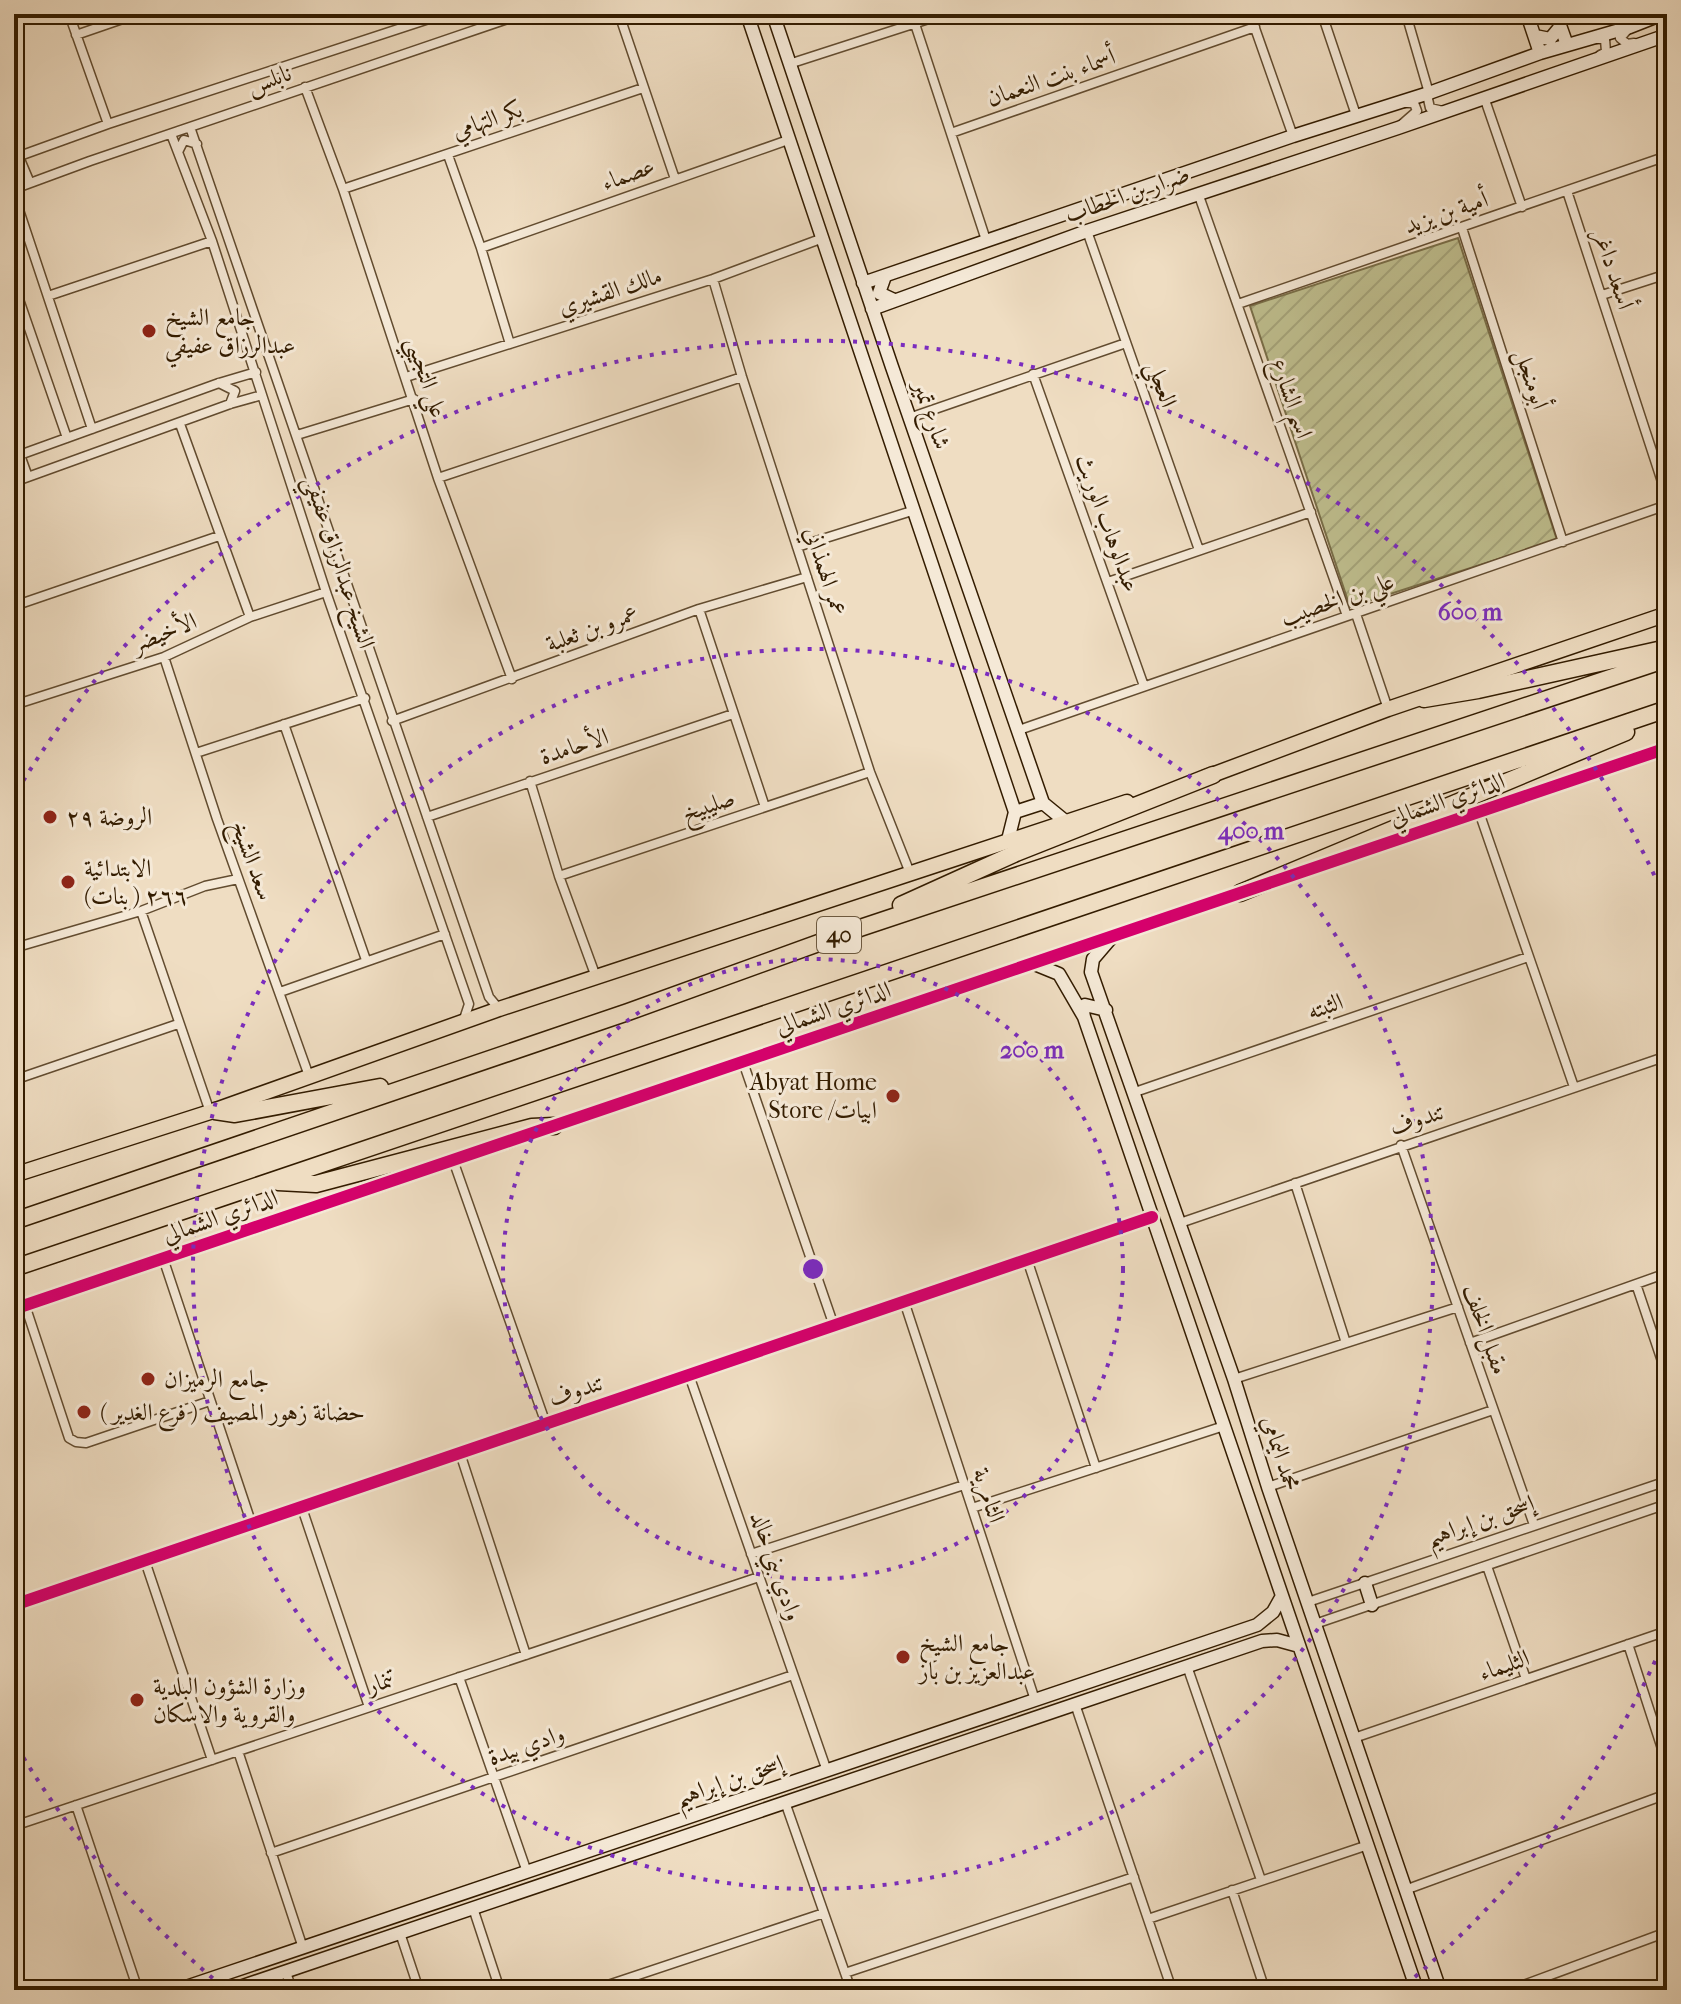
<svg xmlns="http://www.w3.org/2000/svg" width="1681" height="2004" font-family="'IM FELL French Canon',Amiri,serif">
	<style>
		.garden { fill: url(#garden-furrows); stroke: #796e48; stroke-width: 2 }
		.lines { fill: none; stroke-linecap: round; stroke-linejoin: round }
		.street-casing { stroke: #624c30; stroke-width: 11 }
		.secondary-casing { stroke: #331c00; stroke-width: 15 }
		.primary-casing { stroke: #331c00; stroke-width: 17 }
		.highway-casing { stroke: #331c00; stroke-width: 19 }
		.street { stroke: #f5e9d7; stroke-width: 8 }
		.secondary { stroke: #f5e9d7; stroke-width: 12 }
		.primary { stroke: #efddc2; stroke-width: 14 }
		.highway { stroke: #efddc2; stroke-width: 16 }
		.cycleway-casing { stroke: #f5e9d7; stroke-width: 17 }
		.cycleway { stroke: #d6006c; stroke-width: 12 }
		.ring { fill: none; stroke: #7b2cbf; stroke-width: 4; stroke-dasharray: 4 8 }
		.poi-dot { fill: #8f2418; stroke: #f5e9d7; stroke-width: 3 }
		.labels { text-anchor: middle; dominant-baseline: central; stroke-width: 6; stroke-linejoin: round; paint-order: stroke }
		.shield { fill: #f5e9d7; stroke: #6d5a40; stroke-width: 2 }
		.shield-label { font-size: 22px; font-weight: bold; fill: #331c00 }
		.street-label { font-size: 24px; fill: #331c00; stroke: #f5e9d7 }
		.poi-label { font-size: 24px; fill: #331c00; stroke: #f5e9d7; text-anchor: start }
		.centre { fill: #7b2cbf; stroke: #f5e9d7; stroke-width: 4 }
		.ring-label { font-size: 24px; text-anchor: middle; font-weight: bold; fill: #7b2cbf; stroke: #f5e9d7; stroke-width: 6; stroke-linejoin: round; paint-order: stroke }
	</style>
	<defs>
		<pattern id="garden-furrows" width="10" height="10" patternUnits="userSpaceOnUse" patternTransform="scale(2)"><rect width="10" height="10" fill="#bfbf8f"/><path d="M-1 1l2-2M0 10L10 0M9 11l2-2" fill="none" stroke="#a5a47a"/></pattern>
	</defs>
	<rect width="100%" height="100%" fill="#efddc2"/>
	<filter id="stains"><feTurbulence type="fractalNoise" baseFrequency=".0025" numOctaves="4"/><feColorMatrix values="0 0 0 0 .2 0 0 0 0 .09 0 0 0 0 .02 0 0 0 .5 -.17"/></filter>
	<radialGradient id="worn" r=".72"><stop offset=".6" stop-color="#630" stop-opacity="0"/><stop offset="1" stop-color="#630" stop-opacity=".3"/></radialGradient>
	<!-- garden -->
	<path class="garden" d="M1458,238L1557,540L1350,607L1250,306Z"/>
	<g class="lines">
		<defs>
			<path id="street" d="M69,14L108,124
				M619,14L675,179
				M1250,14L1293,136
				M1322,14L1356,115
				M1406,14L1429,93L1428,99L1430,108L1443,111
				M915,24L986,240
				M1629,28L1620,38L1627,44L1634,43
				M76,35L137,14
				M1597,39H1605L1606,52L1600,55
				M789,64L944,14
				M305,87L343,189L438,478L512,679
				M1484,97L1522,207
				M1401,125L1417,111L1414,103H1405
				M190,127L489,997L499,1009
				M951,133L1255,27
				M171,134L212,241L326,592L469,1004L463,1022
				M178,152L184,140L197,144
				M448,155L481,248L510,344
				M19,157L30,183
				M14,158L108,124L444,14
				M14,189L90,161L522,14
				M343,189L643,88
				M1567,191L1667,497
				M1198,193L1347,616
				M14,195L92,429
				M1462,228L1563,542
				M1087,231L1199,550
				M481,248L788,140
				M713,279L742,377L870,772L910,873
				M14,285L67,438
				M1602,295L1667,274
				M48,296L212,241
				M1238,304L1667,156
				M1033,374L1144,686
				M406,377L713,279L823,238
				M219,383L235,391L230,404
				M909,418L1126,343
				M180,424L250,617
				M297,435L414,399
				M20,455L28,477
				M14,457L219,383L256,372
				M438,478L742,377
				M14,482L230,404L262,395
				M797,547L915,510
				M1108,582L1311,512
				M14,606L219,536
				M699,609L765,807
				M1356,614L1388,709
				M164,657L217,819L309,1076
				M14,705L164,657L250,617L326,592
				M392,721L699,609L807,577
				M284,724L366,960
				M1019,730L1667,505
				M196,753L365,698
				M530,781L559,876L596,977
				M1479,812L1574,1087
				M427,817L733,714
				M559,876L870,772
				M141,911L210,1112
				M14,948L141,911L205,886L238,879
				M280,992L445,934
				M743,1062L834,1326
				M14,1080L178,1024
				M1135,1092L1528,957
				M1401,1145L1534,1525
				M453,1160L546,1424
				M1295,1183L1346,1343
				M1180,1223L1667,1056
				M163,1258L252,1525
				M1027,1259L1096,1468
				M1636,1284L1667,1376
				M904,1301L1035,1700
				M25,1305L69,1438L76,1442L86,1443L210,1401
				M1470,1343L1667,1273
				M689,1375L827,1771
				M1234,1379L1458,1307
				M460,1453L526,1655
				M1268,1487L1493,1410
				M302,1508L369,1707
				M972,1508L1224,1426
				M751,1554L964,1485
				M145,1561L212,1760
				M1487,1566L1526,1679
				M1308,1602L1667,1481
				M14,1605L1152,1217
				M1315,1624L1667,1504
				M1628,1644L1667,1764
				M1187,1666L1261,1880
				M459,1677L527,1872
				M1075,1704L1172,1990
				M1354,1738L1667,1631
				M238,1751L303,1948
				M785,1802L851,1990
				M76,1805L138,1990
				M14,1826L759,1577
				M271,1853L793,1675
				M1232,1890L1265,1990
				M1405,1890L1667,1794
				M473,1908L500,1990
				M1148,1919L1368,1845
				M400,1933L419,1990
				M286,1972L292,1990
				M845,1973L1134,1877
				M593,1990L824,1913
				M1158,1990L1171,1986
				M1510,1990L1667,1932"/>
			<path id="secondary" d="M747,14L1015,812L1008,840
				M773,14L892,367L1043,803L1065,821
				M1527,14L1540,53
				M1556,14L1567,45
				M1535,36L1550,39L1560,27
				M885,276L879,293L894,300
				M863,283L1293,136L1429,93L1540,53L1630,27L1663,14
				M872,309L1087,231L1398,128L1667,35
				M1015,812L1043,803
				M1343,858L1667,748
				M1111,938L1093,959L1091,972L1234,1379L1268,1487L1440,1990
				M1032,963L1059,974L1084,1017L1417,1990
				M1084,1017L1082,1007L1085,1005L1106,1010
				M547,1128L1246,891
				M14,1309L519,1138
				M1365,1583L1372,1605
				M177,1990L1257,1625L1273,1612L1282,1596
				M231,1990L1262,1641L1277,1640L1299,1646"/>
			<path id="primary" d="M1204,778L1388,709L1667,614
				M14,1175L210,1112L499,1009L1127,802"/>
			<path id="highway" d="M1424,699L1478,690L1667,648
				M1240,893L1626,732
				M901,905L1016,853L1213,775
				M215,1111L235,1114L380,1087
				M278,1182L316,1184L532,1127L554,1126
				M14,1221L628,1012L860,928L1667,659
				M14,1268L1667,709"/>
		</defs>
		<!-- street casing -->
		<use href="#street" class="street-casing"/>
		<!-- secondary casing -->
		<use href="#secondary" class="secondary-casing"/>
		<!-- primary casing -->
		<use href="#primary" class="primary-casing"/>
		<!-- highway casing -->
		<use href="#highway" class="highway-casing"/>
		<!-- street -->
		<use href="#street" class="street"/>
		<!-- secondary -->
		<use href="#secondary" class="secondary"/>
		<!-- primary -->
		<use href="#primary" class="primary"/>
		<!-- highway -->
		<use href="#highway" class="highway"/>
		<defs>
			<path id="cycleway" d="M14,1309L1667,748
				M14,1605L1152,1217"/>
		</defs>
		<!-- cycleway casing -->
		<use href="#cycleway" class="cycleway-casing"/>
		<!-- cycleway -->
		<use href="#cycleway" class="cycleway"/>
	</g>
	<!-- distance rings -->
	<g class="ring">
		<circle cx="813" cy="1269" r="310"/>
		<circle cx="813" cy="1269" r="620"/>
		<path d="M1665 1639A929 929 0 0 1 1404 1986M222 1986A929 929 0 0 1 17 1747M17 791A929 929 0 0 1 1665 899"/>
	</g>
	<!-- markers -->
	<g class="poi-dot">
		<circle cx="149" cy="331" r="8"/>
		<circle cx="50" cy="817" r="8"/>
		<circle cx="68" cy="882" r="8"/>
		<circle cx="893" cy="1096" r="8"/>
		<circle cx="148" cy="1379" r="8"/>
		<circle cx="84" cy="1412" r="8"/>
		<circle cx="903" cy="1657" r="8"/>
		<circle cx="137" cy="1700" r="8"/>
	</g>
	<g class="labels">
		<!-- shield labels -->
		<rect class="shield" x="817" y="917" width="44" height="36" rx="6"/>
		<g class="shield-label">
			<text x="839" y="935">40</text>
		</g>
		<!-- street labels -->
		<g class="street-label">
			<text transform="translate(1051 77) rotate(-19)">أسماء بنت النعمان</text>
			<text transform="translate(269 79) rotate(-19)">نابلس</text>
			<text transform="translate(487 120) rotate(-19)">بكر التهامي</text>
			<text transform="translate(628 174) rotate(-20)">عصماء</text>
			<text transform="translate(1127 194) rotate(-19)">ضرار بن الخطاب</text>
			<text transform="translate(1446 212) rotate(-19)">أمية بن يزيد</text>
			<text transform="translate(1614 269) rotate(72)">أسعد داغر</text>
			<text transform="translate(610 291) rotate(-18)">مالك القشيري</text>
			<text transform="translate(427 377) rotate(72)">علي التجيبي</text>
			<text transform="translate(1532 379) rotate(72)">أبومنجل</text>
			<text transform="translate(1162 384) rotate(70)">العجلي</text>
			<text transform="translate(1292 398) rotate(71)">اسم الشارع</text>
			<text transform="translate(932 415) rotate(71)">شارع تمير</text>
			<text transform="translate(1108 523) rotate(70)">عبدالوهاب الوريث</text>
			<text transform="translate(340 562) rotate(72)">الشيخ عبدالرزاق عفيفي</text>
			<text transform="translate(826 571) rotate(72)">عمر الهمذاني</text>
			<text transform="translate(1337 599) rotate(-19)">علي بن الخصيب</text>
			<text transform="translate(592 628) rotate(-20)">عمرو بن ثعلبة</text>
			<text transform="translate(164 632) rotate(-22)">الأخيضر</text>
			<text transform="translate(574 746) rotate(-18)">الأحامدة</text>
			<text transform="translate(1447 799) rotate(-19)">الدائري الشمالي</text>
			<text transform="translate(708 805) rotate(-19)">صليبيخ</text>
			<text transform="translate(253 860) rotate(70)">سعد الشيخ</text>
			<text transform="translate(1325 1006) rotate(-19)">الثبته</text>
			<text transform="translate(833 1008) rotate(-19)">الدائري الشمالي</text>
			<text transform="translate(1417 1119) rotate(-19)">تندوف</text>
			<text transform="translate(220 1216) rotate(-19)">الدائري الشمالي</text>
			<text transform="translate(1486 1329) rotate(71)">مقبل الخلف</text>
			<text transform="translate(576 1390) rotate(-19)">تندوف</text>
			<text transform="translate(1281 1453) rotate(72)">محمد اليمامي</text>
			<text transform="translate(989 1495) rotate(72)">الثامرية</text>
			<text transform="translate(1480 1520) rotate(-19)">إسحق بن إبراهيم</text>
			<text transform="translate(777 1566) rotate(71)">وادي بني خالد</text>
			<text transform="translate(1504 1665) rotate(-19)">الثليماء</text>
			<text transform="translate(380 1682) rotate(-18)">تنمار</text>
			<text transform="translate(526 1745) rotate(-19)">وادي بيدة</text>
			<text transform="translate(729 1780) rotate(-19)">إسحق بن إبراهيم</text>
		</g>
		<!-- poi labels -->
		<g class="poi-label">
			<text x="165" y="317">جامع الشيخ<tspan x="165" dy="28">عبدالرزاق عفيفي</tspan></text>
			<text x="66" y="817">الروضة ٢٩</text>
			<text x="84" y="868">الابتدائية<tspan x="84" dy="28">٢٦٦ ( بنات)</tspan></text>
			<text x="877" y="1082" text-anchor="end">Abyat Home<tspan x="877" dy="28">Store /ابيات</tspan></text>
			<text x="164" y="1379">جامع الرميزان</text>
			<text x="100" y="1412">حضانة زهور المصيف ( فرع الغدير )</text>
			<text x="919" y="1643">جامع الشيخ<tspan x="919" dy="28">عبدالعزيز بن باز</tspan></text>
			<text x="153" y="1686">وزارة الشؤون البلدية<tspan x="153" dy="28">والقروية والاسكان</tspan></text>
		</g>
	</g>
	<circle cx="813" cy="1269" r="12" class="centre"/>
	<g class="ring-label">
		<text x="1470" y="620">600 m</text>
		<text x="1251" y="839">400 m</text>
		<text x="1032" y="1058">200 m</text>
	</g>
	<!-- margin -->
	<rect width="1681" height="2004" fill="none" stroke="#efddc2" stroke-width="48"/>
	<rect x="16" y="16" width="1649" height="1972" fill="none" stroke="#331c00" stroke-width="4"/>
	<rect x="24" y="24" width="1633" height="1956" fill="none" stroke="#331c00" stroke-width="2"/>
	<rect width="100%" height="100%" filter="url(#stains)"/>
	<rect width="100%" height="100%" fill="url(#worn)"/>
</svg>
